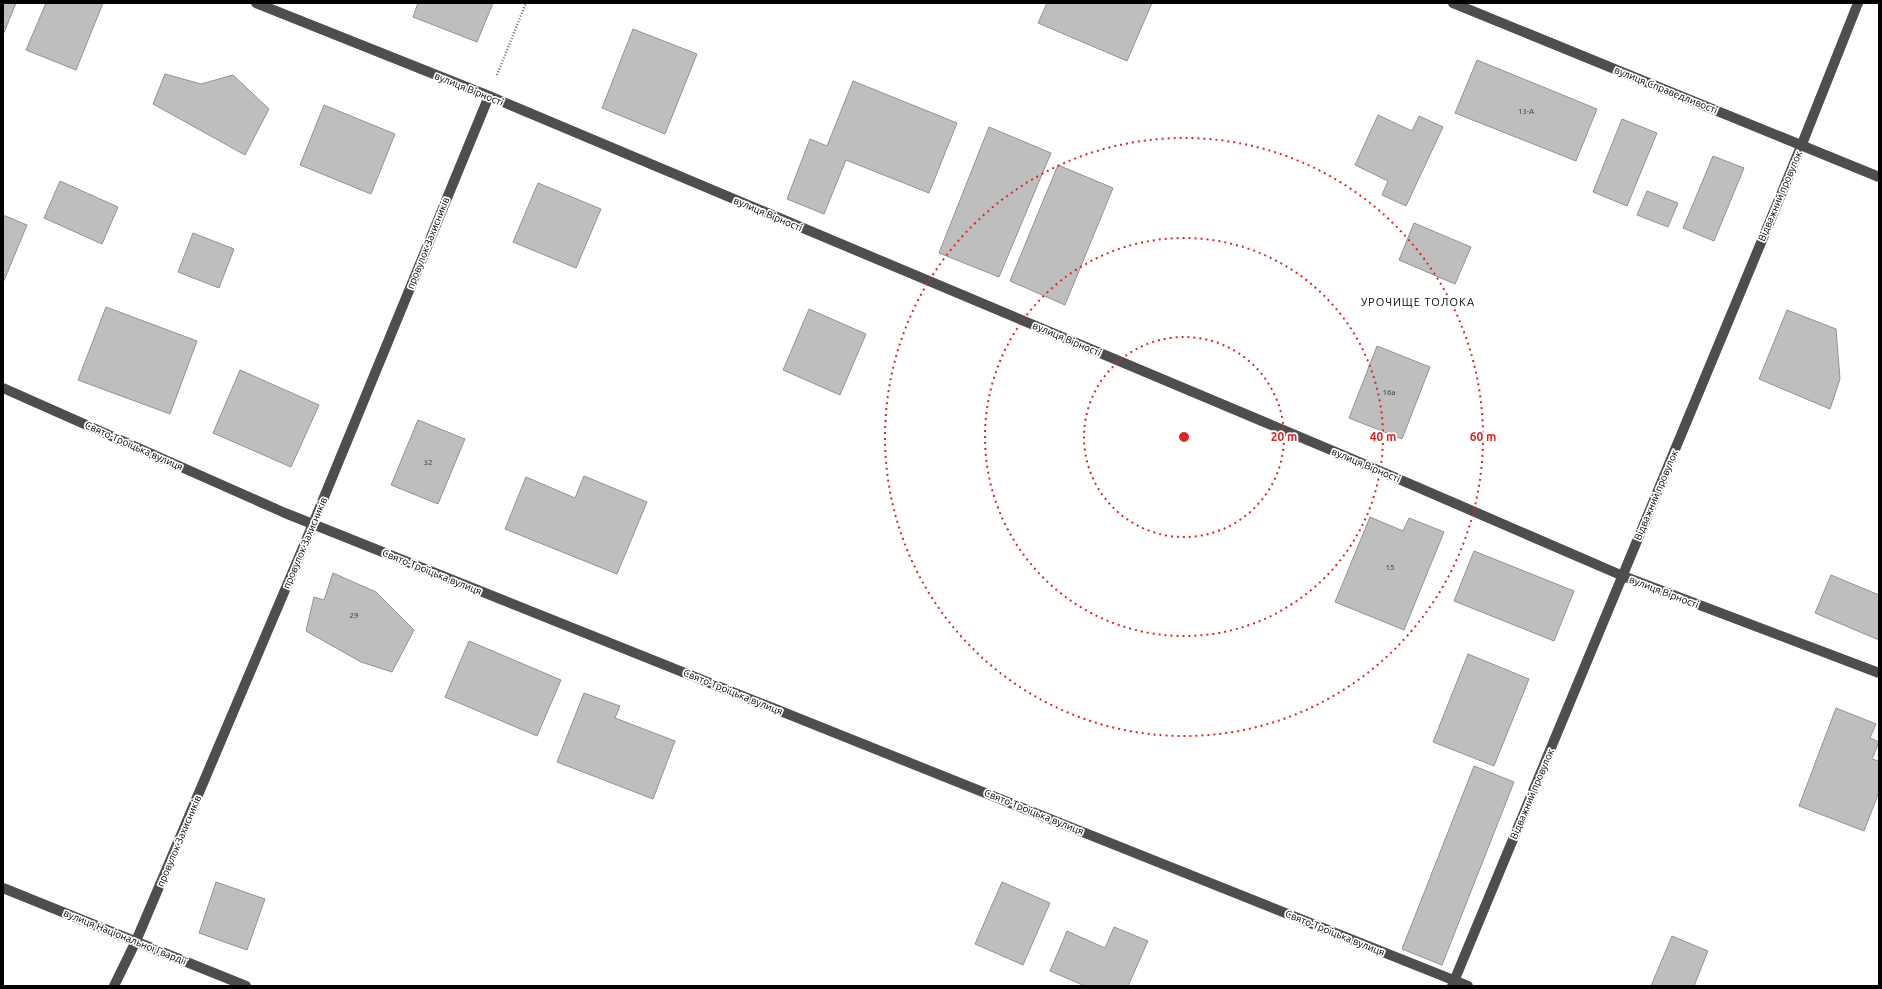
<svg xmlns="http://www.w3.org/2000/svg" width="1882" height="989" font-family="Ubuntu,sans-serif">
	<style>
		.building { fill: #bebebe; stroke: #929292 }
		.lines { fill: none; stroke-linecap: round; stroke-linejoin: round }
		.path { stroke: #707070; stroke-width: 2.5; stroke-dasharray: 1 2; stroke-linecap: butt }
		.minor { stroke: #4e4e4e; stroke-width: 10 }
		.ring { fill: none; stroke: #d62828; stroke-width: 2; stroke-dasharray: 2 4 }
		.labels { text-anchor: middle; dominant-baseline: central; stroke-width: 3.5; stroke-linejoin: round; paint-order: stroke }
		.number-label { font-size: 8px; fill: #303030 }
		.street-label { font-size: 10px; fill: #000; stroke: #fff }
		.neighbourhood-label { font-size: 11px; letter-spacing: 1px; fill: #000; stroke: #fff }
		.centre { fill: #d62828; stroke: #fff; stroke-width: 2 }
		.ring-label { font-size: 12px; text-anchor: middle; font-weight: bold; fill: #d62828; stroke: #fff; stroke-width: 3.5; stroke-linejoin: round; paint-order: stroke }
	</style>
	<rect width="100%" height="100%" fill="#fff"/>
	<!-- building -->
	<path class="building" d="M3,3H16L3,35Z
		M46,3H103L76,70L26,50Z
		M418,3H493L477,42L413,17Z
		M1047,3H1152L1127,61L1038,23Z
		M633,29L697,54L665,134L602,108Z
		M1477,60L1597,109L1576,161L1455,113Z
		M165,74L201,84L233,75L269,109L245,155L153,104Z
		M853,81L957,123L929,193L846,160L824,214L787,199L810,139L827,146Z
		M324,105L395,134L371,194L300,165Z
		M1378,115L1412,131L1419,116L1443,127L1406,206L1382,195L1388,181L1355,165Z
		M1622,119L1657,133L1627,206L1593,192Z
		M989,127L1051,153L999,277L939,253Z
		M1713,156L1744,168L1714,241L1683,228Z
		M1058,165L1113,188L1065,305L1010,281Z
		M60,181L118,207L102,244L44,218Z
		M538,183L601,209L576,268L513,242Z
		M1647,191L1678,203L1668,227L1637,215Z
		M3,215L27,225L3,283Z
		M1414,223L1471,247L1455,284L1399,260Z
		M193,233L234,249L219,288L178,272Z
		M106,307L197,341L170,414L78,380Z
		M809,309L866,334L840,395L783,370Z
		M1787,310L1836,329L1840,379L1830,409L1759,379Z
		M1377,346L1430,367L1402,439L1349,418Z
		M240,370L319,405L291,467L213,433Z
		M418,420L465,439L438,504L391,485Z
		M584,476L647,502L617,574L505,529L526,477L575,498Z
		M1370,517L1403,531L1409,518L1444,532L1404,630L1335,602Z
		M1474,551L1574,591L1554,641L1454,601Z
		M333,573L376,592L414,630L392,672L361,662L306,631L314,597L324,600Z
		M1831,575L1879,595V640L1815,613Z
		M469,641L561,680L537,736L445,697Z
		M1468,654L1529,679L1494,766L1433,742Z
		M584,693L620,706L615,718L675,741L653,799L557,762Z
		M1836,708L1876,724L1870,738L1879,742L1872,759L1879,761V792L1864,831L1799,806Z
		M1474,766L1514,782L1442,965L1402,949Z
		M216,882L265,899L247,950L199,933Z
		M1002,882L1050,903L1023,965L975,944Z
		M1114,927L1148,941L1128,986H1085L1050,971L1067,931L1105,948Z
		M1672,936L1708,951L1694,986H1651Z"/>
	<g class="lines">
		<!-- path -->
		<path class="path" d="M497,75L526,3"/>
		<!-- minor -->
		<path class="minor" d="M256,3L489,96L1350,458L1623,576L1879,673
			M1453,3L1879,177
			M3,388L285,513L1468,986
			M3,888L246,986
			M114,986L136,941L313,524L489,96
			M1452,986L1802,144L1858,3"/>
	</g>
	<!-- distance rings -->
	<g class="ring">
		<circle cx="1184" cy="437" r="100"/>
		<circle cx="1184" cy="437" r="199"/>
		<circle cx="1184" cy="437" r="299"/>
	</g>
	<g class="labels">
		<!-- number labels -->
		<g class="number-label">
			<text x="1526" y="111">13-А</text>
			<text x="1389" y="392">16а</text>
			<text x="428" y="462">32</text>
			<text x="1390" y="567">15</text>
			<text x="354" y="615">29</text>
		</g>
		<!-- street labels -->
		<g class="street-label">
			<text transform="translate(469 89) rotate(22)">вулиця Вірності</text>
			<text transform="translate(1666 90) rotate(22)">вулиця Справедливості</text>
			<text transform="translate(1780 196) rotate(-67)">Відважний провулок</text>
			<text transform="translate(768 214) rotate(23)">вулиця Вірності</text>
			<text transform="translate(428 243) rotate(-68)">провулок Захисників</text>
			<text transform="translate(1067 339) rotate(23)">вулиця Вірності</text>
			<text transform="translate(134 446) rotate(24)">Свято-Троїцька вулиця</text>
			<text transform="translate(1366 465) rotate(23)">вулиця Вірності</text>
			<text transform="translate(1656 495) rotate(-67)">Відважний провулок</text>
			<text transform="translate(305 543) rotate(-67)">провулок Захисників</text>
			<text transform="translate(432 572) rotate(22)">Свято-Троїцька вулиця</text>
			<text transform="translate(1664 592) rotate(21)">вулиця Вірності</text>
			<text transform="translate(733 692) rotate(22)">Свято-Троїцька вулиця</text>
			<text transform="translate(1532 794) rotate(-67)">Відважний провулок</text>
			<text transform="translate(1034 812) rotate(22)">Свято-Троїцька вулиця</text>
			<text transform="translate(179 841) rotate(-67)">провулок Захисників</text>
			<text transform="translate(1335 933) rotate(22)">Свято-Троїцька вулиця</text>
			<text transform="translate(125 937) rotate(22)">вулиця Національної Гвардії</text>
		</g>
		<!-- neighbourhood labels -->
		<g class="neighbourhood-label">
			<text x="1418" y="302">УРОЧИЩЕ ТОЛОКА</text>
		</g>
	</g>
	<circle cx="1184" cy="437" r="6" class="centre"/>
	<g class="ring-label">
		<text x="1284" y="441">20 m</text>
		<text x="1383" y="441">40 m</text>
		<text x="1483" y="441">60 m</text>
	</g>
	<!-- border -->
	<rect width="1882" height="989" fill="none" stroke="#000000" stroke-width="8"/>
</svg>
